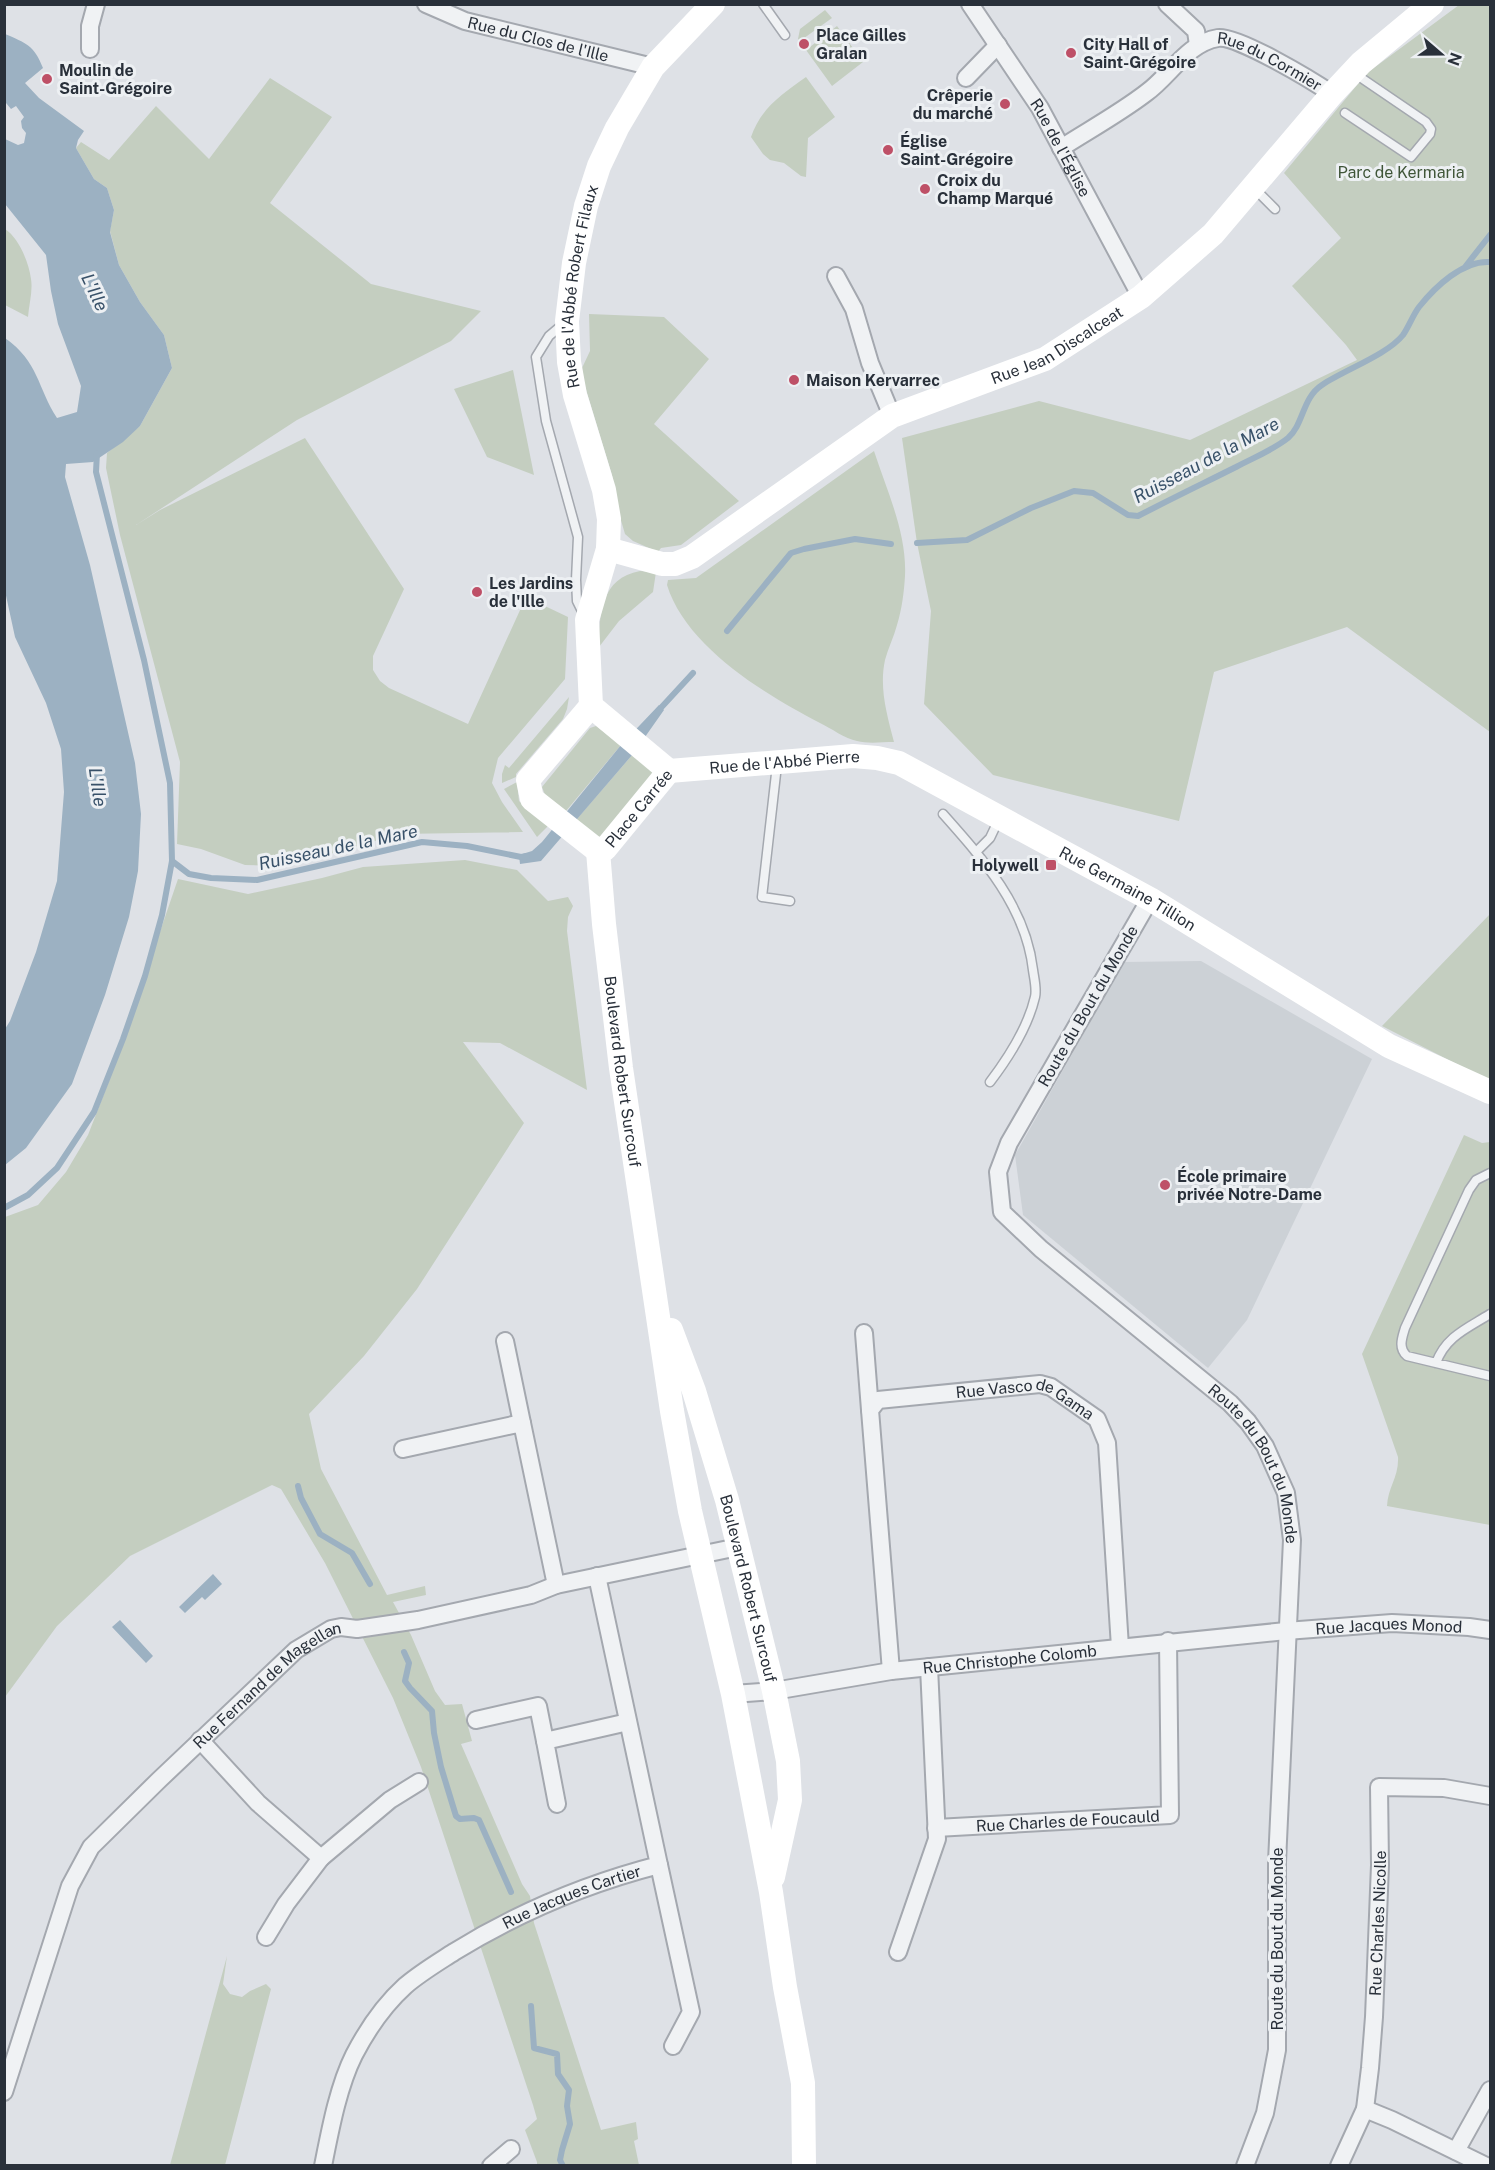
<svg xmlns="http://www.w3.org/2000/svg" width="1495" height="2170" font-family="'Public Sans',sans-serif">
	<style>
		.built { fill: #ccd1d6 }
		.green { fill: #c4cec0 }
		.water { fill: #9cb1c2 }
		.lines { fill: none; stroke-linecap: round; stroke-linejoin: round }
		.stream { stroke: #9cb1c2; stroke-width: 6 }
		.lane-casing { stroke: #a4a8af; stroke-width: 11 }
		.street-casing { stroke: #a4a8af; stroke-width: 20 }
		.lane { stroke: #f0f2f4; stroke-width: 8 }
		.street { stroke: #f0f2f4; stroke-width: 16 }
		.secondary { stroke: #fff; stroke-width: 24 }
		.poi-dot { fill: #be5067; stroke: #edf0f3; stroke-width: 2 }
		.labels { text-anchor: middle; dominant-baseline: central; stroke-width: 6; stroke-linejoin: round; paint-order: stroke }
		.poi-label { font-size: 16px; font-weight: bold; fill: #29303a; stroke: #edf0f3; text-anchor: start }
		.street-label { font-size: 16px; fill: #29303a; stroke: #edf0f3 }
		.park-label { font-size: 16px; fill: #3f5538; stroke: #edf0f3 }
		.water-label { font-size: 18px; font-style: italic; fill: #385169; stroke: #edf0f3 }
	</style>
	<rect width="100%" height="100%" fill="#dee1e6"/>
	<!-- built -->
	<path class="built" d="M1201,961L1372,1059L1247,1320L1208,1368L1023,1215L1015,1155L1124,962Z"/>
	<!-- green -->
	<path class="green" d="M1459,5H1490V732L1347,627L1214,672L1179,821L993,775L924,704L931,611L917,543L902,438L1039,401L1190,440L1357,360L1346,345L1292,286L1341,238L1284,173L1367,73Z
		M825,10L832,18L800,41L798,39L800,29Z
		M837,26L863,62L832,86L806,50Z
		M806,77L835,117L808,138L806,177L801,176L784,163L770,160L763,154L751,137C761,108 782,94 806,77Z
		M270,78L332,117L270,203L371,284L481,311L451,341L297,420L136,525L160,510L305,438L404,589L373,656V670L380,681L389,688L468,724L526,597L568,617L565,679L498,758L492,783L502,802L523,832L399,834L316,858L278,866L245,865L201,849L177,844L180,762L120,535L106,468L107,453L140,426L172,368L164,335L140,302L119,265L110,231L114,210L107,188L94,179L76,148L81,142L109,160L156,106L209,159Z
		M5,229C19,238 29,263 31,279C33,291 29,304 28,317L5,305Z
		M589,314L664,317L709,359L654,424L739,501L681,545L661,548L658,552L633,541L625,534L620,517L612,475L584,383L582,368L590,351Z
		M513,370L534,475L487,457L454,389Z
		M874,451C887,491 907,533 905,576C904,592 902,609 897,625C894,637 888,648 885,660C879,688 887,715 894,742C882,742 868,744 857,741C845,739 831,728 820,723C766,695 686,647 667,585L668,580L696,578Z
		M640,571L656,572L653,592L619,621L599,647C599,614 601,578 640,571Z
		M569,697L567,709L563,719L516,774V777L502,783V774L505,765L509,768Z
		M596,726L621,745L566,811L545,795L542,787L590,728Z
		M633,754L652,771L653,775L604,836L597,837L576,820Z
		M517,782L519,801L548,826L537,837L504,789Z
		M465,860L517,870L548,901L568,897L573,906L568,917L567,931L587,1090L500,1043L463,1042L524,1123L417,1289L364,1356L309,1414L321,1469L387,1595L425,1586L426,1595L393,1602L411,1635L435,1691L445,1705L462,1704L472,1741L461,1744L522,1884L530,1896L534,1923L601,2130L636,2122L638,2139L634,2141L639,2165H537V2162L525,2130L537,2119L533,2105L421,1767L393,1698L325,1563L281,1489L272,1485L130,1556L57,1626L5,1697V1217L38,1205L66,1172L88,1135L109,1081L178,879L248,894L322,878L363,867Z
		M1490,914V1081L1382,1026Z
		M1464,1135L1482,1143L1490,1142V1525L1387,1506C1388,1487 1399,1477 1398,1457L1362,1354Z
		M227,1956L223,1984L230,1994L242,1997L250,1991L266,1984L271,1989L225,2165H170Z"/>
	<!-- water -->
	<path class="water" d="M5,34C26,43 34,45 43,68L25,83L39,98L84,131L78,140L76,148L94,179L107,188L114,210L110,232L119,265L140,302L164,335L172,368L140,426L123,442L93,462L66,464L65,477L90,565L135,763L141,814L138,871L129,917L105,995L72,1084L26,1148L5,1165V1029L10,1021L36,952L57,881L64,792L61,749L46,703L15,637L5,591V338C39,362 37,387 57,418L77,412L81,386L58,324L51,291L46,255L5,204V139L18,145L24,143L26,133L22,128L21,121L24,117L16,106L11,109L6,103L5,104Z
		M659,705L664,710L633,754L541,861L520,864L519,855L532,851L542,842L621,745Z
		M213,1574L222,1584L205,1600L202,1597L185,1613L179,1607Z
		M120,1620L153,1656L146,1663L112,1627Z"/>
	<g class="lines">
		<!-- stream -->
		<path class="stream" d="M1465,267L1490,235
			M917,543L967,540L1031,508L1074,491L1093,493L1128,515L1138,516C1171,499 1204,483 1236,467C1253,458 1273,450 1288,438C1304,424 1302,398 1322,385C1344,370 1387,355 1403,335C1409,326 1413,315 1419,307C1435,287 1463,260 1490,262
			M727,631L791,553L804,549L855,539L891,544
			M658,711L693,673
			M172,861L189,874L211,878L257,880L422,842L467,846L521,857L527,856
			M4,1208L28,1195L57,1168L94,1112L123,1039L145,976L162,915L172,861L170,783L144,660L96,472L97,453
			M298,1486L301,1498L320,1534L352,1553L370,1584
			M404,1652L409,1663L405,1681L410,1688L432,1711L434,1733L441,1767L456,1816L460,1819L474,1818L479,1820L511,1892
			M531,2006L534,2048L557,2054L558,2074L569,2090L567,2106L570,2124L562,2150L560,2160L563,2166"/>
		<defs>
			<path id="lane" d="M763,4L785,35
				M1345,113L1411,157L1430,134L1431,129L1426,122L1354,73
				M1255,189L1275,209
				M562,325L549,336L536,357L546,421L578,537L576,580L577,601L583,613
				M777,765L762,897L790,901
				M943,814C983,859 1026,907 1033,970C1034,978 1037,989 1035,997C1028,1027 1009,1057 990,1082
				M976,852L990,838L999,819
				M1490,1173L1476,1180L1469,1190L1405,1328C1402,1338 1398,1348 1407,1356L1490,1376
				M1436,1363C1446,1336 1468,1328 1490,1314"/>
			<g id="street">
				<path id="s1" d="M426,4L465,21L653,67"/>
				<path id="s2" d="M970,4L1040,108L1141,297"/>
				<path d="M1167,4L1196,31L1198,45"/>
				<path d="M90,49V26L96,4"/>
				<path d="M966,78L998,45"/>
				<path id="s3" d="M1061,148C1089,130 1120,113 1146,93C1170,76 1187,43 1218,38C1237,35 1313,81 1332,94"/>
				<path d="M836,276L854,309L870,363L892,416"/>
				<path id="s4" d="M1150,899L1009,1143L998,1172L1002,1212L1041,1249L1230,1403L1248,1422L1265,1446L1286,1493L1292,1540L1277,1862V2050L1265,2113L1245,2166"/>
				<path d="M864,1333L870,1410"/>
				<path d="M505,1341L522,1423"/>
				<path d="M403,1449L522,1423L556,1585"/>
				<path id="s5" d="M891,1671L870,1410L878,1400L1040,1384L1051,1387L1097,1419L1107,1443L1120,1647"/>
				<path id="s6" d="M733,1694L774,1691L891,1671L1286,1631L1392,1623L1469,1627L1490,1630"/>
				<path d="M476,1720L538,1706L545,1741"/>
				<path d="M200,1740L258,1803L321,1858L390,1800L419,1782"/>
				<path d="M557,1804L545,1741L628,1722"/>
				<path id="s7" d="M936,1828L1170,1815L1168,1641"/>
				<path d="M659,1865L691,2012L673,2046"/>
				<path d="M266,1937L286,1904L321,1858"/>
				<path d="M898,1952L937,1839L929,1667"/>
				<path id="s8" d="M4,2092L70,1886L91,1847L159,1780L296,1650L331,1629L341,1627L357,1629L418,1620L531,1595L556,1585L738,1547"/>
				<path d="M1365,2109L1392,2120L1486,2166"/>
				<path d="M1456,2151L1490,2090"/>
				<path id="s9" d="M323,2166C330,2131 338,2087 354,2055C367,2030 384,2005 405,1986C420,1973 437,1963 454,1952C519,1912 585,1884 659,1865L597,1576"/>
				<path d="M491,2166L511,2149"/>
				<path id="s10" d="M1339,2166L1365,2109L1370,2068L1374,2017L1380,1865L1379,1787L1444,1788L1490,1796"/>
			</g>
		</defs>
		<!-- lane casing -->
		<use href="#lane" class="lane-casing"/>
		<!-- street casing -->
		<use href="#street" class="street-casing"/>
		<!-- lane -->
		<use href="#lane" class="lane"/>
		<!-- street -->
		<use href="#street" class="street"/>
		<!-- secondary -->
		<g class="secondary">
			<path id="s11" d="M608,549L662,564H675L692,557L892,416L1045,359L1141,297L1213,234L1332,94L1361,63L1432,4"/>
			<path id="s12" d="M591,706L587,620L608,549L609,519L604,490L575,395L569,362L567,321L574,263L586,206L599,166L617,128L653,67L713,4"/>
			<path d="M591,706L528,780L532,799L598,851"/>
			<path d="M591,706L669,771"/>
			<path id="s13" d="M669,771L853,756L877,758L899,763L1150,899L1389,1046L1490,1092"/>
			<path id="s14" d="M598,851L604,924L621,1068L672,1411L690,1511L733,1694L771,1892L785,1987L803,2083L804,2166"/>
			<path id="s15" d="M598,851L605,849L669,771"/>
			<path id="s16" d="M671,1330L694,1391L727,1500L774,1691L788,1761L790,1800L773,1877"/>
		</g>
	</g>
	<!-- markers -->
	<g class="poi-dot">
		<circle cx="804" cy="44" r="6"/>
		<circle cx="1071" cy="53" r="6"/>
		<circle cx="47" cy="79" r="6"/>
		<circle cx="1005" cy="104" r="6"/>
		<circle cx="888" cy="150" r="6"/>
		<circle cx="925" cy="189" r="6"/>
		<circle cx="794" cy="380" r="6"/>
		<circle cx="477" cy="592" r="6"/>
		<rect x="1045" y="859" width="12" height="12" rx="3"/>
		<circle cx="1165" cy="1185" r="6"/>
	</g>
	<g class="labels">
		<!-- poi labels -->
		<g class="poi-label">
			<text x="816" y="35">Place Gilles<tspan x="816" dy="18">Gralan</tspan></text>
			<text x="1083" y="44">City Hall of<tspan x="1083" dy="18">Saint-Grégoire</tspan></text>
			<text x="59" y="70">Moulin de<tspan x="59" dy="18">Saint-Grégoire</tspan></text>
			<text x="993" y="95" text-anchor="end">Crêperie<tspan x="993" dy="18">du marché</tspan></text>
			<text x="900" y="141">Église<tspan x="900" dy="18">Saint-Grégoire</tspan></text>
			<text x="937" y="180">Croix du<tspan x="937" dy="18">Champ Marqué</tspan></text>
			<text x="806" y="380">Maison Kervarrec</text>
			<text x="489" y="583">Les Jardins<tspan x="489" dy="18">de l'Ille</tspan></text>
			<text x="1039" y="865" text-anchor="end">Holywell</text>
			<text x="1177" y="1176">École primaire<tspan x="1177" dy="18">privée Notre-Dame</tspan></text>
		</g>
		<!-- street labels -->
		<g class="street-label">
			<text stroke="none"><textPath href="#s1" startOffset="118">Rue du Clos de l'Ille</textPath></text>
			<text stroke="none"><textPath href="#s3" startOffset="250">Rue du Cormier</textPath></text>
			<text stroke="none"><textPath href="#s2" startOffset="170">Rue de l'Église</textPath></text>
			<text stroke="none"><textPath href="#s12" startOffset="429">Rue de l'Abbé Robert Filaux</textPath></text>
			<text stroke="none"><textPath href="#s11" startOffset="512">Rue Jean Discalceat</textPath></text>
			<text stroke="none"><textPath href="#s13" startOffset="116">Rue de l'Abbé Pierre</textPath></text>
			<text stroke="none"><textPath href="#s15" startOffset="60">Place Carrée</textPath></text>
			<text stroke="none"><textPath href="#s13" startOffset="492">Rue Germaine Tillion</textPath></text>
			<text transform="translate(1088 1006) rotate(-60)">Route du Bout du Monde</text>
			<text stroke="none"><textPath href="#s14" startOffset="222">Boulevard Robert Surcouf</textPath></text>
			<text stroke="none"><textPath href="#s5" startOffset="426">Rue Vasco de Gama</textPath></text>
			<text stroke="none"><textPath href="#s4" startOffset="717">Route du Bout du Monde</textPath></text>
			<text stroke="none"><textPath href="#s16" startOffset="270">Boulevard Robert Surcouf</textPath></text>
			<text stroke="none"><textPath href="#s6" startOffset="660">Rue Jacques Monod</textPath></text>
			<text stroke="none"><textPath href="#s6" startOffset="279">Rue Christophe Colomb</textPath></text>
			<text stroke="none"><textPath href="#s8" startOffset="501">Rue Fernand de Magellan</textPath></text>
			<text stroke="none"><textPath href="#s7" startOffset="132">Rue Charles de Foucauld</textPath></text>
			<text stroke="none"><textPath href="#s9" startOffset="392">Rue Jacques Cartier</textPath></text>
			<text stroke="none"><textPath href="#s10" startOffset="249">Rue Charles Nicolle</textPath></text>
			<text transform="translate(1277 1939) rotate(-90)">Route du Bout du Monde</text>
		</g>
		<!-- park labels -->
		<g class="park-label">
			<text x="1401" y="172">Parc de Kermaria</text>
		</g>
		<!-- water labels -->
		<g class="water-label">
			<text transform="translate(95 292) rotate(65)">L'Ille</text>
			<text transform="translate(1206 460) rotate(-28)">Ruisseau de la Mare</text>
			<text transform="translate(98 787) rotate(82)">L'Ille</text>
			<text transform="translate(338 847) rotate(-12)">Ruisseau de la Mare</text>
		</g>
	</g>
	<!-- border -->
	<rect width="1495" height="2170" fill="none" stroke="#29303a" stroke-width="12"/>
	<!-- north arrow -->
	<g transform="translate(1441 54) rotate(110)" stroke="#edf0f3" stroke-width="4.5" paint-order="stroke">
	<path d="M0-4.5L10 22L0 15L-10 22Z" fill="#29303a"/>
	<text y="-9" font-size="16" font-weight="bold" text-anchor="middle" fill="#29303a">N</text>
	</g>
</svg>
